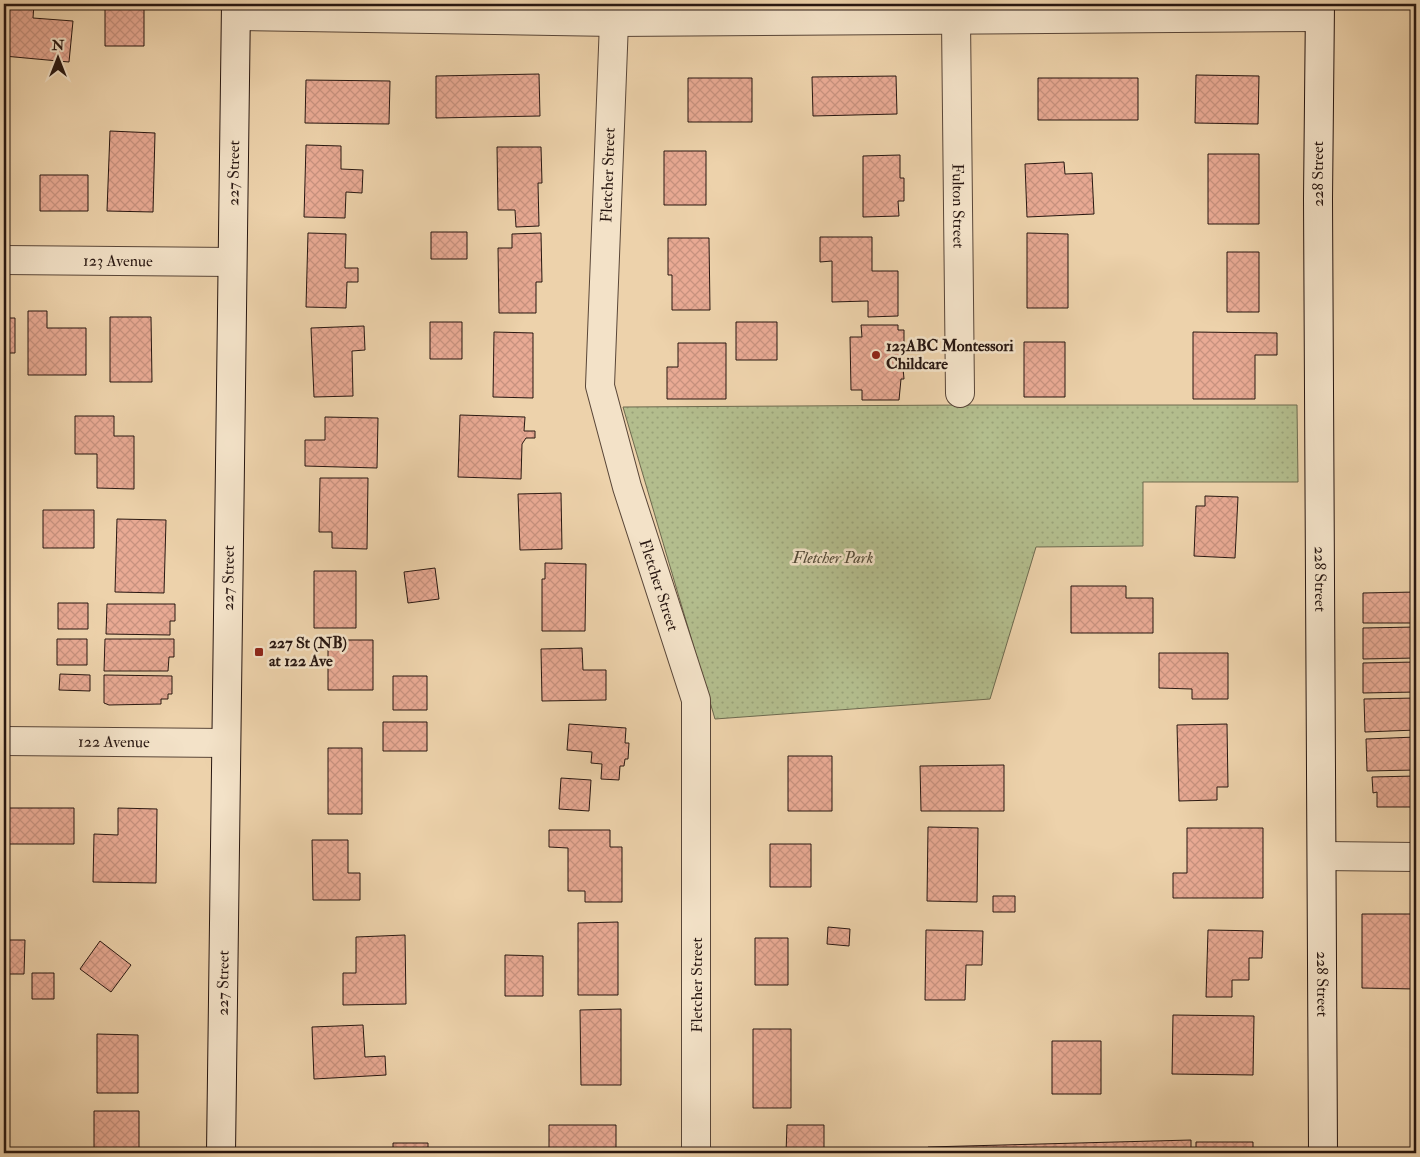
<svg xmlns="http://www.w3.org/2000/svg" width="1420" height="1157" font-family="'IM FELL Double Pica',serif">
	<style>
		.grass { fill: url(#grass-dots); stroke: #6e6a4f }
		.building { fill: url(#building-cross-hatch); stroke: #281711 }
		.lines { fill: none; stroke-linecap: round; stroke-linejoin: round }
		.street-casing { stroke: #594638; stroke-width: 30 }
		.secondary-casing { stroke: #281711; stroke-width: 30 }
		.street { stroke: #f3e2c8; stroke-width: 28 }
		.secondary { stroke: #f3e2c8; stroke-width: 28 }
		.poi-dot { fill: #8f2418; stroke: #f3e2c8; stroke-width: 2 }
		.labels { text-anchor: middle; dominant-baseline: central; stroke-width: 5; stroke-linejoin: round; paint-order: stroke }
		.street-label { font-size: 16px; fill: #281711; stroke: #f3e2c8 }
		.poi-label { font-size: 16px; font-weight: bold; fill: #281711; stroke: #f3e2c8; text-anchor: start }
		.park-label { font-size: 16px; font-style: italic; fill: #524936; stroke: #f3e2c8 }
	</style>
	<defs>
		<pattern id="grass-dots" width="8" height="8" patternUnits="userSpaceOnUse" patternTransform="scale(1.25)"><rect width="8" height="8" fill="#b3bd8d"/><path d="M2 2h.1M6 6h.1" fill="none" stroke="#9aa279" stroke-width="1.8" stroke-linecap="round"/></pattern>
		<pattern id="building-cross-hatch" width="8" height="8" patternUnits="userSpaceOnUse" patternTransform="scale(1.25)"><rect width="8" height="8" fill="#e9aa94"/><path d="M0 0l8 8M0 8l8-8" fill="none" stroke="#c8927f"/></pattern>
	</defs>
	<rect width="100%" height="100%" fill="#edd2ab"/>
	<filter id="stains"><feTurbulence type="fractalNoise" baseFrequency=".004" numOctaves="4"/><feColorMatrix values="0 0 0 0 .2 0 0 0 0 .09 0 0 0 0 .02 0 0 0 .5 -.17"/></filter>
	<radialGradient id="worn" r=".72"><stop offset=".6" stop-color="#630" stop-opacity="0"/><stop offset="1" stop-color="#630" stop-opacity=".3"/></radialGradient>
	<!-- grass -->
	<path class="grass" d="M963,405H1297L1298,482H1143V546L1036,547L990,699L715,719L623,407Z"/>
	<!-- building -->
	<path class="building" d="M4,4H34L33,18L73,21L69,62L4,56Z
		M105,7H144V46H105Z
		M539,74L540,116L436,118V76Z
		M1196,75L1259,76L1258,124L1195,123Z
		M896,76L897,114L813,116L812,77Z
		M688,78H752V122H688Z
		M1038,78H1138V120H1038Z
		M306,80L390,81L389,124L305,123Z
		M110,131L155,133L153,212L107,211Z
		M306,145L341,146V169L363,170L362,193L346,192L345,218L304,217Z
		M497,147H541L542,183H538L539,226L516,227L515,210H498Z
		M664,151H706V205H664Z
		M1208,154H1259V224H1208Z
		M900,155V178H904V201H898L899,216L863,217V156Z
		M1064,162L1065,174L1092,173L1094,214L1027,217L1025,164Z
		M40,175H88V211H40Z
		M431,232H467V259H431Z
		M308,233L346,234L345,268H358V282H347L346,308L306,307Z
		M541,233L542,282H536V313H499L498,248H512V234Z
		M1027,233L1068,234V308H1027Z
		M820,237H872V271H898V316L868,317V301L832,302V261L820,262Z
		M668,238H709L710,310H672V275H668Z
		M1227,252H1259V312H1227Z
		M28,311H47V328H86V375H28Z
		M110,317H151L152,382H110Z
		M4,318H15V353H4Z
		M430,322H462V359H430Z
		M736,322H777V360H736Z
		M861,325H898V330H904V345H901L904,379H901L899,400H862V390H851L850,337H862Z
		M364,326L365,350L352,351L353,396L314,397L311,328Z
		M494,332L533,333V398L493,397Z
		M1193,332L1277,333V355H1255V399H1193Z
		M1024,342H1065V397H1024Z
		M678,343H726V399H667V367H678Z
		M460,415L525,417L524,431H535V438H526L522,444L521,479L458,477Z
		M75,416H114V436H134V489L97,488V454H75Z
		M325,417L378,418L377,468L305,466V440H325Z
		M320,478H368L367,549L332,548V532H319Z
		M561,493L562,549L520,550L518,494Z
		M1205,496L1238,497L1235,558L1194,556L1196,506H1205Z
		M43,510H94V548H43Z
		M117,519L166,520L164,593L115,592Z
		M545,563L586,564L585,631H542V579H545Z
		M435,568L439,599L408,603L404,572Z
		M314,571H356V628H314Z
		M1071,586H1126V598H1153V633H1071Z
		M1416,592V623H1363V593Z
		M58,603H88V629H58Z
		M107,604H175V621H170V635L106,634Z
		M1416,627V658L1363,659V628Z
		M57,639H87V665H57Z
		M105,639H174V657H169L168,671H104Z
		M328,640H373V690H328Z
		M582,648L583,670H606V700L542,701L541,649Z
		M1159,653H1228V699H1192V689L1159,688Z
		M1416,662V692L1363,693V663Z
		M60,674L90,675V691L59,690Z
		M104,675L172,676V694H168V699H161V704L109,705L104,703Z
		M393,676H427V710H393Z
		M1416,698V730L1365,732L1364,699Z
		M383,722H427V751H383Z
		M569,724L626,728L625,743H629L628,759H625L624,766H620L619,780L601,779L602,764L591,763L592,752L567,750Z
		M1227,724L1228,787H1217V800L1179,801L1177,725Z
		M1416,737V770L1367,771L1366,739Z
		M328,748H362V814H328Z
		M788,756H832V811H788Z
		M1004,765V811H921L920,766Z
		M1416,776V807H1377V792L1373,793L1372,777Z
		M561,778L591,780L589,811L559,809Z
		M4,808H74V844H4Z
		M118,808L157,809L156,883L93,882L94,834L118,835Z
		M928,827L978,828L977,902L927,901Z
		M1187,828H1263V898H1173V873H1187Z
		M549,830H610V847H622V902H585V891H568V848L549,847Z
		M312,840H348V873H360V900H313Z
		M770,844H811V887H770Z
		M993,896H1015V912H993Z
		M1362,914H1415V989L1362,988Z
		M618,922V995H578V923Z
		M828,927L850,929L849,946L827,944Z
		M926,930L983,931L982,965H966L965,1000H925Z
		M1208,930L1263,931L1262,958H1249V980H1232V997H1206Z
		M405,935L406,1004L343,1005V973H356V937Z
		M755,938H788V985H755Z
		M4,940H25L24,974H4V994Z
		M100,941L131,965L111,992L80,969Z
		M505,955L543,956V996H505Z
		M32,973H54V999H32Z
		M621,1009V1085H581L580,1010Z
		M1173,1015L1254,1016L1253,1075L1172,1074Z
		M363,1025L365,1057L385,1056L386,1075L314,1079L312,1027Z
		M753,1029H791V1108H753Z
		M97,1034L138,1035V1093H97Z
		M1052,1041H1101V1094H1052Z
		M94,1111H139V1153H94Z
		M549,1125H616V1153H549Z
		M787,1125H824V1153H786Z
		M1191,1140V1153H928V1147Z
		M1196,1142H1253V1153H1196Z
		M393,1143H428V1153H393Z"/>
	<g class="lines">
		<defs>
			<g id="street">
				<path d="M236,16L614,22L1319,17"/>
				<path id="s1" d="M956,20L960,393"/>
				<path id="s2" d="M614,22L600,386L627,487L696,700V1153"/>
				<path id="s3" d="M4,260L232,262"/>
				<path id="s4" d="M4,741L225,743"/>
				<path d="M1322,856L1416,857"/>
			</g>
			<g id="secondary">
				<path id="s5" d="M1320,4L1318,199L1323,1153"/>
				<path id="s6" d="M221,1153L236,4"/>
			</g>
		</defs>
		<!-- street casing -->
		<use href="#street" class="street-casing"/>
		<!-- secondary casing -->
		<use href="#secondary" class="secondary-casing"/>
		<!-- street -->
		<use href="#street" class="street"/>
		<!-- secondary -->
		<use href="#secondary" class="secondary"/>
	</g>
	<!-- markers -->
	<g class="poi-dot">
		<circle cx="876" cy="355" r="5"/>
		<rect x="254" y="647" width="10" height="10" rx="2.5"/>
	</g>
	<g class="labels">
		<!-- street labels -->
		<g class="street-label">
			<text stroke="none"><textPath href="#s6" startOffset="980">227 Street</textPath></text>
			<text transform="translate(1318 174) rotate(-90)">228 Street</text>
			<text transform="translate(608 175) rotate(-88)">Fletcher Street</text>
			<text stroke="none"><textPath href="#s1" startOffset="186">Fulton Street</textPath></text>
			<text stroke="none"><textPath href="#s3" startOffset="114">123 Avenue</textPath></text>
			<text stroke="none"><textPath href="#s6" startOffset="575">227 Street</textPath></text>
			<text stroke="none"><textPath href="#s5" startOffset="575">228 Street</textPath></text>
			<text stroke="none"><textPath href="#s2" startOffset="572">Fletcher Street</textPath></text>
			<text stroke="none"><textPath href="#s4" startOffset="110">122 Avenue</textPath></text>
			<text stroke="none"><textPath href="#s6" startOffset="170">227 Street</textPath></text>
			<text stroke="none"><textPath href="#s5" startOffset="980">228 Street</textPath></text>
			<text transform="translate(697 985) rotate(-90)">Fletcher Street</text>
		</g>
		<!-- poi labels -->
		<g class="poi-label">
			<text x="886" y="346">123ABC Montessori<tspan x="886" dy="18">Childcare</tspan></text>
			<text x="269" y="643">227 St (NB)<tspan x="269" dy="18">at 122 Ave</tspan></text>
		</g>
		<!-- park labels -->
		<g class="park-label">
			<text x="833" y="558">Fletcher Park</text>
		</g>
	</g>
	<!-- margin -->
	<rect width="1420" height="1157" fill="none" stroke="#edd2ab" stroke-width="20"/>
	<rect x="5" y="5" width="1410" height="1147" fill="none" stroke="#281711" stroke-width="2.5"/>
	<rect x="10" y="10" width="1400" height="1137" fill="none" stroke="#281711"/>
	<!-- north arrow -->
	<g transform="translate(58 58)" stroke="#f3e2c8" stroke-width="4" paint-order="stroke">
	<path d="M0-4L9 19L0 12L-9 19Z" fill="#281711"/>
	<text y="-8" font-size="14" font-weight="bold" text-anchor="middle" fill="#281711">N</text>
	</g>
	<rect width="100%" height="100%" filter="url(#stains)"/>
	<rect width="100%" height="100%" fill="url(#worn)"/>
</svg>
